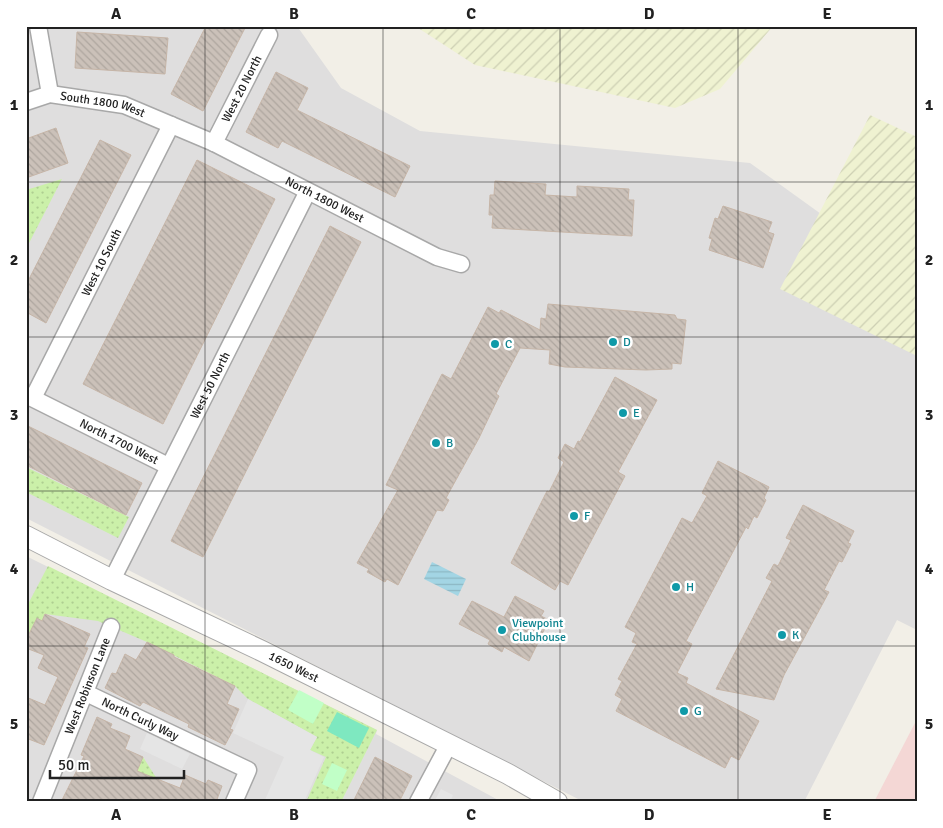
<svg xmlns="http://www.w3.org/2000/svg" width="943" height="828" font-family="Signika,sans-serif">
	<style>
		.residential { fill: #dfdede }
		.commercial { fill: #f4d7d5 }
		.farmland { fill: url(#farmland-furrows) }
		.grass { fill: url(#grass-dots) }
		.park { fill: #c1ffc7 }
		.pitch { fill: #7ee8c0 }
		.parking { fill: #e5e5e5 }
		.water { fill: url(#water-rules) }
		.building { fill: url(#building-back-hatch); stroke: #c6b5a7 }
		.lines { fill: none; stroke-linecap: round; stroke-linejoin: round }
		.minor-casing { stroke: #a8a8a8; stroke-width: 19 }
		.tertiary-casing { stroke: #a8a8a8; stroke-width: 22 }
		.minor { stroke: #fff; stroke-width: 16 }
		.tertiary { stroke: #fff; stroke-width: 20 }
		.grid { fill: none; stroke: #212121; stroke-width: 1; stroke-opacity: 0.55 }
		.culture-dot { fill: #0f9aa8; stroke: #fff; stroke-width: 2 }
		.labels { text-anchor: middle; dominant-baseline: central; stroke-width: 5; stroke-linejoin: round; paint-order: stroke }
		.street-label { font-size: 12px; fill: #212121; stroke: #fff }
		.culture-label { font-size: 12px; fill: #0d838f; stroke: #fff; text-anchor: start }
		.neatline { fill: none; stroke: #212121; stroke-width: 2 }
		.grid-label { font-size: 16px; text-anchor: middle; font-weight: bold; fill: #212121 }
	</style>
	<defs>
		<pattern id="farmland-furrows" width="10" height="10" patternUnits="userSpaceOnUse" patternTransform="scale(1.25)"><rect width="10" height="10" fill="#eff2d1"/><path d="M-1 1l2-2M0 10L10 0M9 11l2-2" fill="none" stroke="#cdcfb3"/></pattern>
		<pattern id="grass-dots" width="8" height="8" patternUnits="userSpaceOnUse" patternTransform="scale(1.25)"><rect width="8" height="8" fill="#cbf0a9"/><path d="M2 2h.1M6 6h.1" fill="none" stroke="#aece91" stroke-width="1.8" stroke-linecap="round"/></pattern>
		<pattern id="water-rules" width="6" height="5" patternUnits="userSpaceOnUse" patternTransform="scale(1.25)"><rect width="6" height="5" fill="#a3d5e4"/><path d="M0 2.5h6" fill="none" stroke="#8cb7c3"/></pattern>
		<pattern id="building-back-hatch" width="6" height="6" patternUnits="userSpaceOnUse" patternTransform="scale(1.25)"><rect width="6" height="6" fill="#cbc1b9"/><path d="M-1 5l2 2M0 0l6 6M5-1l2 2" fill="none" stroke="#aea69f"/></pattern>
	</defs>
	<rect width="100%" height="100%" fill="#f2efe7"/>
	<!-- residential -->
	<path class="residential" d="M26,26H297L341,88L420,131L750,163L917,283V630L897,620L804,802H584L26,518Z
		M26,556L377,730L376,734L502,802H26Z"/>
	<!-- commercial -->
	<path class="commercial" d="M917,719V802H874Z"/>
	<!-- farmland -->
	<path class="farmland" d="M415,26H773L720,89L675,108L475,65Z
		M870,115L917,137V356L780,289Z"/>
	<!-- grass -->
	<path class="grass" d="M62,179L26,249V190Z
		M26,467L129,517L118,538L26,492Z
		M48,566L377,730L341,802H306L326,757L310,750L317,737L248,699L235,686L147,642L98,621L45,614L42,621L37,619L26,640V608Z
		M143,757L157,779L124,802Z"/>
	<!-- park -->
	<path class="park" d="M299,690L324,703L313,724L288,710Z
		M332,763L347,770L337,791L322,784Z"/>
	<!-- pitch -->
	<path class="pitch" d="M337,712L369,728L359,748L327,731Z"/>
	<!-- parking -->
	<path class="parking" d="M248,699L317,737L310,750L324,757L304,802H264L284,757L233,733Z
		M147,733L190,754L182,769L140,749Z
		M441,789L453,795L450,802H434Z"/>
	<!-- water -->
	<path class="water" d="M432,562L466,579L458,596L424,579Z"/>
	<!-- building -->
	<path class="building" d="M206,26H246L203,111L171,94Z
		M77,32L168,38L165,74L75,68Z
		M276,72L308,88L297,110L410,166L395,197L282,141L278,148L246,132Z
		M56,128L68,163L26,178V139Z
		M100,140L131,155L46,323L26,312V285Z
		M197,160L275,199L163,424L83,384Z
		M495,181L546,184L545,195L577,197V186L629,189L628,200H634L632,236L492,228L493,215H489L490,195H494Z
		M723,206L772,222L768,232L774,234L763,268L709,250L712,239L709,238L715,218L718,219Z
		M330,226L361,242L203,557L171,541Z
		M548,304L675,315L677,319L686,320L681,364L672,363V369L646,370L565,367L549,364L550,350L520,348L496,394L499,396L479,438L446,498L449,500L443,511L437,510L398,585L387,579L385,582L367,572L369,569L357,563L398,490L386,485L442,374L451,379L488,307L499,313L501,310L540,330L541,318L546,319Z
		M615,377L657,400L618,472L625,476L568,585L560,581L555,590L511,563L547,491L549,492L564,462L558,458L565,444L574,449L578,441L580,442Z
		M26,425L142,483L126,515L26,465Z
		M718,461L769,487L764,498L766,500L757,518L754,516L748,529L746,527L686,641L692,644L677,673L688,678L686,683L759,721L739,760L731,756L725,768L616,711L622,699L615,695L622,681L618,679L637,644L632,642L636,633L625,627L682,518L692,523L707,496L702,493Z
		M803,505L854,531L848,543L851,544L842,562L839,561L824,590L829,592L784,675L774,700L716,689L772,581L766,578L774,564L778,566L791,540L786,538Z
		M515,596L544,611L541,616L549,620L529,661L504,647L502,652L488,644L490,640L459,624L472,601L504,617Z
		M45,614L90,634L84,647L88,648L44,745L26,738V697L45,705L58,677L38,668L44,655L26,648V640L37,618L42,621Z
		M147,642L174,655V657L235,686L227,704L239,709L230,729L233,730L225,745L188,727L189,724L143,702L140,706L105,688L112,673L116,674L125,654L136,660Z
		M97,717L112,724L110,728L130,736L125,749L143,757L137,771L180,788L185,775L206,784L208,780L222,786L216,802H61L84,756L81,755Z
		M375,757L412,776L399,802H353Z"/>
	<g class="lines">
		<defs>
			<g id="minor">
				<path d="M38,26L50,94"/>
				<path id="s1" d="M26,102L50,94L124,105L214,143L437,257L461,264"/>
				<path id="s2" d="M214,143L269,35"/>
				<path id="s3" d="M26,395L168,466"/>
				<path id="s4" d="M33,398L171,125"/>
				<path id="s5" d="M112,580L307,193"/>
				<path id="s6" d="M86,693L248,770L234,802"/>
				<path id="s7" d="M41,802L111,627"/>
				<path d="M418,802L448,746"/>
			</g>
			<g id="tertiary">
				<path id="s8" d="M26,536L112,580L262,651L508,774L557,802"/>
			</g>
		</defs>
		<!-- minor casing -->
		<use href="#minor" class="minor-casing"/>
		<!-- tertiary casing -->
		<use href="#tertiary" class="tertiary-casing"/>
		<!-- minor -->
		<use href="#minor" class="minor"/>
		<!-- tertiary -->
		<use href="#tertiary" class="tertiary"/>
	</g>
	<!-- grid -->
	<path class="grid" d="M205,26V802M383,26V802M560,26V802M738,26V802M26,182H917M26,337H917M26,491H917M26,646H917"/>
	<!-- markers -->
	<g class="culture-dot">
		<circle cx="613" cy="342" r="5"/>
		<circle cx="495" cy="344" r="5"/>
		<circle cx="623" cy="413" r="5"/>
		<circle cx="436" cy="443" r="5"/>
		<circle cx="574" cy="516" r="5"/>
		<circle cx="676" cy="587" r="5"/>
		<circle cx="502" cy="630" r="5"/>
		<circle cx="782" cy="635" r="5"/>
		<circle cx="684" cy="711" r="5"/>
	</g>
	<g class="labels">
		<!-- street labels -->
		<g class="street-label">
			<text stroke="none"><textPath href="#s2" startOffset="61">West 20 North</textPath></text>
			<text stroke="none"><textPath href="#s1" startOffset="79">South 1800 West</textPath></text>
			<text stroke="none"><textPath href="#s1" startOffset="322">North 1800 West</textPath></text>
			<text stroke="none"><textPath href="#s4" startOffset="152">West 10 South</textPath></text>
			<text stroke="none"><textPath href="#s5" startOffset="218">West 50 North</textPath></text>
			<text stroke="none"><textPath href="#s3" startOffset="104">North 1700 West</textPath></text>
			<text stroke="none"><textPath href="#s8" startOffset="298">1650 West</textPath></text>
			<text stroke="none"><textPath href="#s7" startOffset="125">West Robinson Lane</textPath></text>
			<text stroke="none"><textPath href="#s6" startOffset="60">North Curly Way</textPath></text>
		</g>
		<!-- culture labels -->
		<g class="culture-label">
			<text x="623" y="342">D</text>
			<text x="505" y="344">C</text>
			<text x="633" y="413">E</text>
			<text x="446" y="443">B</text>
			<text x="584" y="516">F</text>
			<text x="686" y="587">H</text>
			<text x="512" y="623">Viewpoint<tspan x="512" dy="14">Clubhouse</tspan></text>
			<text x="792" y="635">K</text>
			<text x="694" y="711">G</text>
		</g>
	</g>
	<!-- border -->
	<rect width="943" height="828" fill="none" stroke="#ffffff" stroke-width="55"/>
	<!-- scale -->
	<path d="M50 770v8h134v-8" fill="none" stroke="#212121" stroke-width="2.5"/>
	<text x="58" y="770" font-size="15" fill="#212121" stroke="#ffffff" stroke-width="4" paint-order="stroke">50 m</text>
	<rect x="28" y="28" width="888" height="772" class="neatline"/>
	<g class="grid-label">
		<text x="116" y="19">A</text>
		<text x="294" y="19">B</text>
		<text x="471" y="19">C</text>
		<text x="649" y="19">D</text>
		<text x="827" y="19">E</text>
		<text x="14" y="110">1</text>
		<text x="929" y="110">1</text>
		<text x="14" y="265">2</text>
		<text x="929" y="265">2</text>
		<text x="14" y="420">3</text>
		<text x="929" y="420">3</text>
		<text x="14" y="574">4</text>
		<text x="929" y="574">4</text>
		<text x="14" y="729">5</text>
		<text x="929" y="729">5</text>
		<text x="116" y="820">A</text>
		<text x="294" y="820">B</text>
		<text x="471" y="820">C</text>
		<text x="649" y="820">D</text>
		<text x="827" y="820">E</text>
	</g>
</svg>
